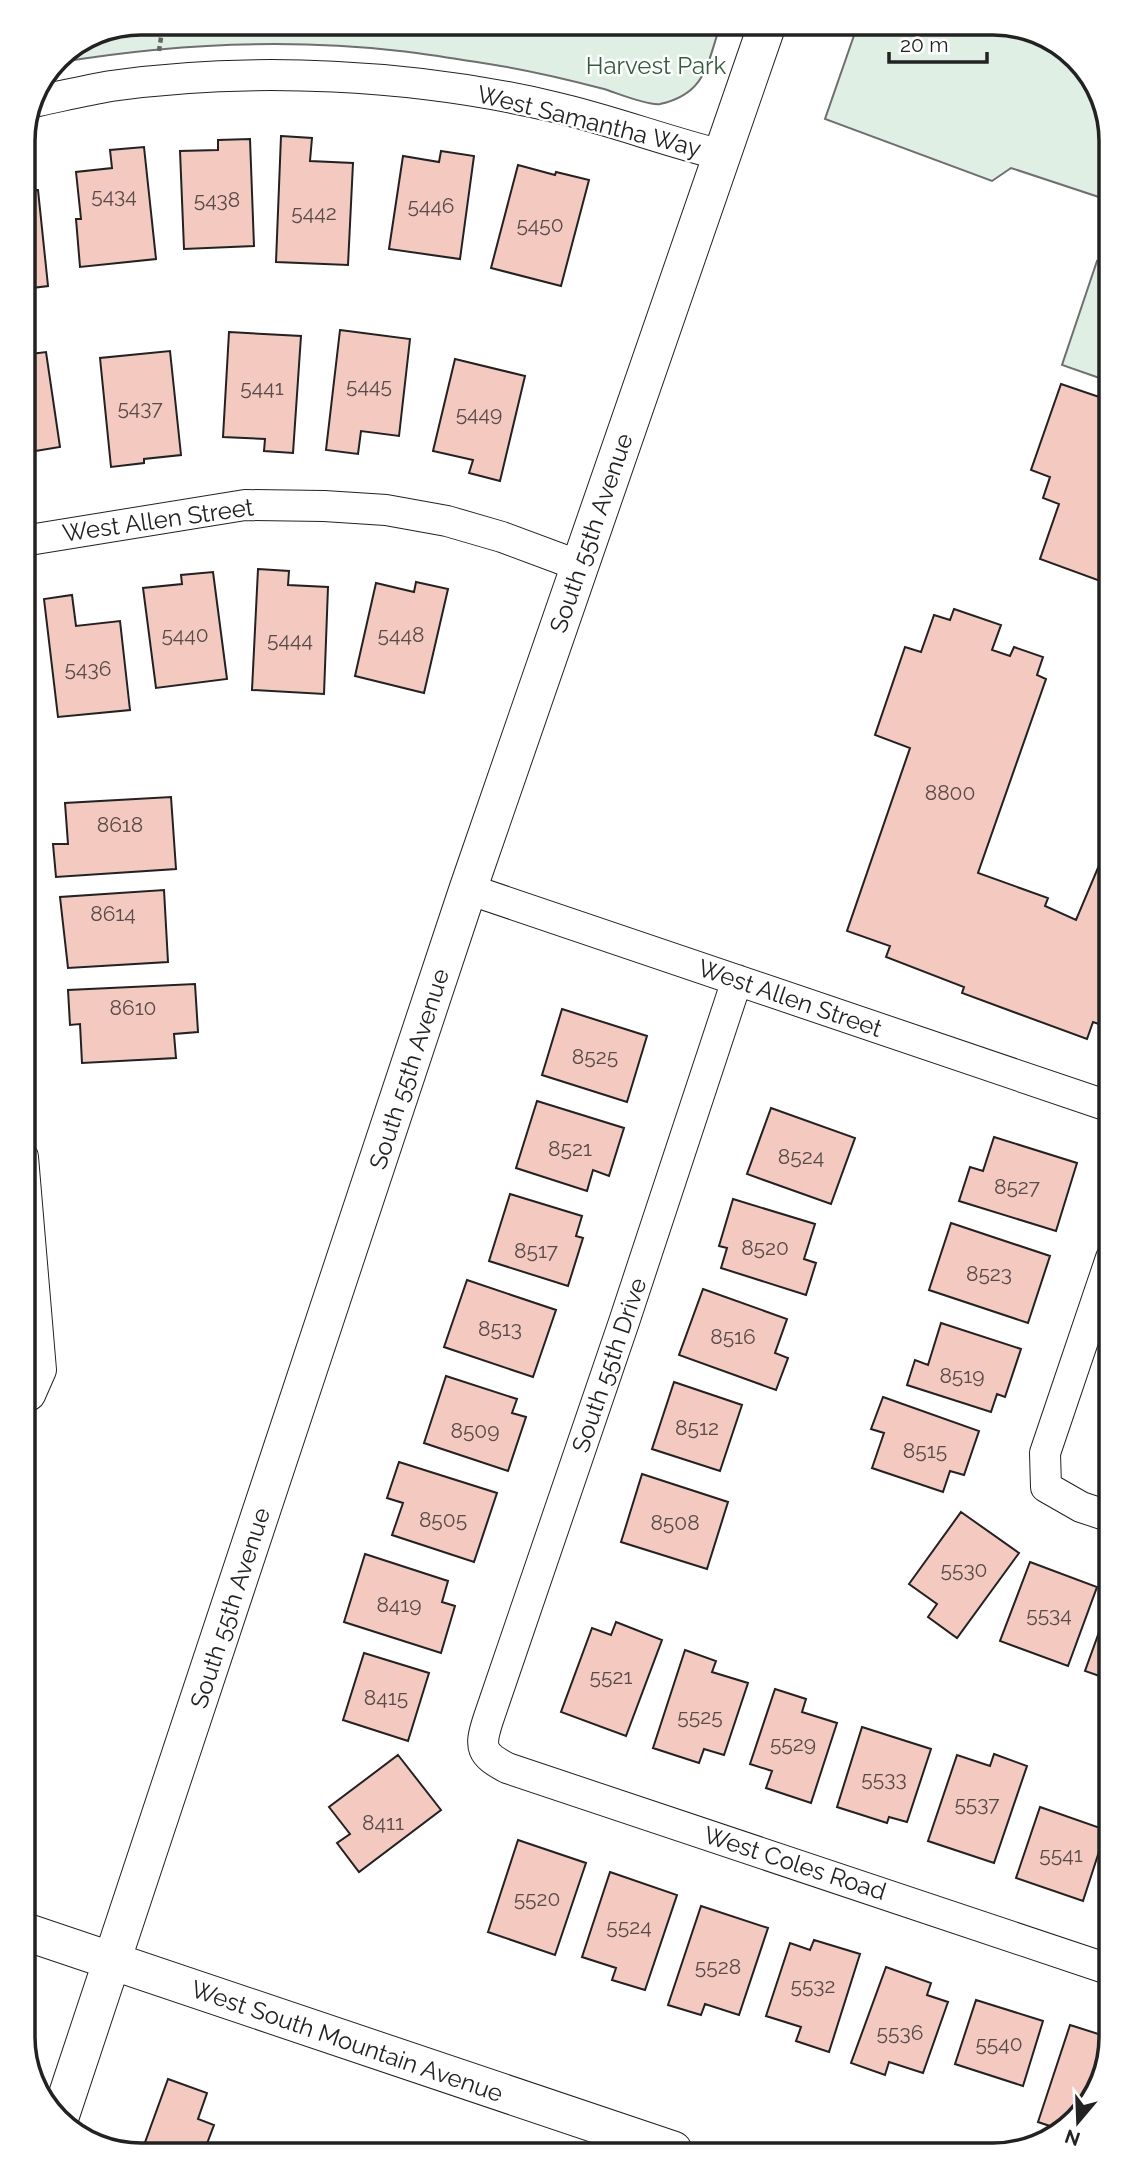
<svg xmlns="http://www.w3.org/2000/svg" width="1134" height="2178" font-family="Raleway,sans-serif">
	<style>
		.green { fill: #e0efe3; stroke: #6f6f6f; stroke-width: 2 }
		.building { fill: #f3c9c0; stroke: #222; stroke-width: 2 }
		.lines { fill: none; stroke-linecap: round; stroke-linejoin: round }
		.minor-casing { stroke: #222; stroke-width: 32 }
		.tertiary-casing { stroke: #222; stroke-width: 39 }
		.path { stroke: #646464; stroke-width: 4.5; stroke-dasharray: 5 3.5; stroke-linecap: butt }
		.minor { stroke: #fff; stroke-width: 30 }
		.tertiary { stroke: #fff; stroke-width: 37 }
		.labels { text-anchor: middle; dominant-baseline: central; stroke-width: 5; stroke-linejoin: round; paint-order: stroke }
		.number-label { font-size: 21px; fill: #564c4a }
		.park-label { font-size: 24px; fill: #2f5e38; stroke: #fff }
		.street-label { font-size: 24px; fill: #222; stroke: #fff }
		.rim { fill: none; stroke: #222; stroke-width: 3.5 }
	</style>
	<rect width="100%" height="100%" fill="#fff"/>
	<!-- green -->
	<path class="green" d="M1001,23L1059,43L1102,96L1111,141V201L1011,168L992,181L825,119L858,24Z
		M720,26C707,64 706,94 660,104C648,106 617,93 604,89C566,79 528,70 489,64C460,60 430,54 400,51C285,38 169,44 55,63L58,57L96,32Z
		M1097,261L1111,265V382L1062,365Z"/>
	<!-- building -->
	<path class="building" d="M281,136L312,138L310,161L353,163L348,265L276,262Z
		M250,139L254,246L184,249L180,151L218,150V140Z
		M144,147L156,259L80,267L76,219H81L76,172L112,168L110,150Z
		M441,151L474,156L460,259L389,249L403,156L439,162Z
		M518,165L555,175L556,172L589,180L561,286L491,268Z
		M38,190L48,286L23,289V191Z
		M340,330L410,339L399,436L361,431L358,454L326,450Z
		M229,332L301,336L293,453L264,451L265,439L223,437Z
		M170,351L181,455L144,459V463L111,467L100,358Z
		M46,352L60,447L23,453V355Z
		M455,359L525,376L500,481L469,473L473,460L433,451Z
		M1061,384L1111,401V574L1106,572L1103,582L1040,559L1059,504L1043,498L1050,477L1031,470Z
		M258,569L289,571L288,585L328,587L324,694L252,690Z
		M213,572L227,679L156,688L143,588L182,584L181,575Z
		M416,582L448,589L424,693L355,676L376,583L414,592Z
		M72,595L76,626L120,621L130,710L58,717L44,599Z
		M954,609L1001,625L992,650L1010,656L1014,647L1043,657L1037,675L1046,679L978,873L1048,898L1045,906L1076,920L1111,837V1028L1093,1022L1087,1039L962,993L964,987L886,957L890,946L847,931L910,748L875,735L905,647L921,652L934,615L950,620Z
		M171,797L176,869L56,877L53,844H68L65,803Z
		M164,890L168,962L68,968L60,897Z
		M195,984L198,1032L174,1034L176,1058L82,1063L80,1024L70,1025L68,990Z
		M562,1009L647,1036L627,1102L542,1075Z
		M537,1101L624,1128L609,1176L593,1170L587,1191L516,1168Z
		M771,1108L855,1138L831,1204L747,1174Z
		M994,1137L1077,1163L1056,1231L959,1201L970,1167L983,1171Z
		M510,1194L582,1216L576,1236L583,1238L568,1286L489,1261Z
		M733,1199L815,1224L804,1259L816,1263L806,1295L721,1268L727,1248L719,1246Z
		M951,1223L1050,1256L1028,1323L929,1290Z
		M467,1280L556,1310L533,1377L444,1347Z
		M703,1289L787,1319L775,1353L788,1358L776,1390L679,1355Z
		M941,1323L1021,1349L1005,1397L997,1394L991,1412L907,1385L915,1360L928,1365Z
		M446,1376L517,1399L512,1413L526,1417L508,1471L424,1443Z
		M674,1382L742,1405L720,1471L652,1449Z
		M883,1397L979,1431L964,1475L950,1471L943,1492L872,1468L884,1433L871,1429Z
		M399,1462L497,1493L474,1562L392,1535L403,1503L387,1498Z
		M642,1474L728,1502L707,1569L621,1542Z
		M961,1512L1019,1553L957,1638L928,1617L937,1604L909,1584Z
		M365,1554L448,1581L442,1602L455,1606L441,1653L344,1622Z
		M1030,1562L1097,1587L1068,1666L1000,1641Z
		M1111,1599V1680L1085,1671Z
		M616,1622L662,1640L626,1736L561,1712L592,1628L611,1635Z
		M685,1650L716,1661L712,1672L748,1683L724,1755L704,1749L699,1763L653,1748Z
		M364,1653L429,1673L408,1741L343,1720Z
		M775,1689L806,1699L802,1712L837,1723L811,1803L766,1788L772,1771L750,1764Z
		M862,1727L931,1749L907,1822L889,1817L887,1823L837,1807Z
		M994,1754L1027,1766L994,1863L928,1841L957,1755L990,1766Z
		M398,1755L441,1810L359,1872L337,1843L350,1834L329,1807Z
		M1040,1807L1106,1830L1083,1901L1016,1878Z
		M518,1840L586,1863L555,1955L488,1932Z
		M610,1872L677,1895L645,1990L612,1980L616,1968L582,1957Z
		M701,1906L768,1928L739,2015L705,2004L701,2015L668,2005Z
		M814,1940L860,1954L829,2052L796,2041L801,2027L766,2016L790,1943L810,1950Z
		M886,1967L931,1983L927,1995L948,2002L923,2073L889,2062L885,2075L851,2063Z
		M976,2000L1043,2021L1023,2086L955,2064Z
		M1070,2025L1111,2038L1091,2102L1059,2129L1038,2122Z
		M168,2079L207,2093L198,2119L214,2125L203,2154L160,2155L143,2148Z"/>
	<g class="lines">
		<defs>
			<path id="minor" d="M38,101C62,96 87,90 111,86C252,66 415,74 554,107C611,120 665,141 722,155
				M23,541L245,505L324,506L386,510L447,521L502,537L580,566
				M468,889L1111,1107
				M737,980L624,1322L488,1720C479,1748 481,1754 507,1768L1111,1970
				M23,1399L30,1395L41,1370L23,1157
				M1111,1517L1081,1507L1046,1487L1045,1453L1111,1258"/>
			<path id="tertiary" d="M23,1931L673,2150
				M60,2117L468,889L767,25"/>
		</defs>
		<!-- minor casing -->
		<use href="#minor" class="minor-casing"/>
		<!-- tertiary casing -->
		<use href="#tertiary" class="tertiary-casing"/>
		<!-- path -->
		<path class="path" d="M159,51L162,31"/>
		<!-- minor -->
		<use href="#minor" class="minor"/>
		<!-- tertiary -->
		<use href="#tertiary" class="tertiary"/>
	</g>
	<g class="labels">
		<!-- number labels -->
		<g class="number-label">
			<text x="114" y="195">5434</text>
			<text x="217" y="199">5438</text>
			<text x="431" y="205">5446</text>
			<text x="314" y="212">5442</text>
			<text x="540" y="224">5450</text>
			<text x="369" y="385">5445</text>
			<text x="262" y="387">5441</text>
			<text x="140" y="407">5437</text>
			<text x="479" y="413">5449</text>
			<text x="185" y="634">5440</text>
			<text x="401" y="634">5448</text>
			<text x="290" y="639">5444</text>
			<text x="88" y="668">5436</text>
			<text x="950" y="792">8800</text>
			<text x="120" y="824">8618</text>
			<text x="113" y="913">8614</text>
			<text x="133" y="1007">8610</text>
			<text x="595" y="1056">8525</text>
			<text x="570" y="1148">8521</text>
			<text x="801" y="1156">8524</text>
			<text x="1017" y="1186">8527</text>
			<text x="765" y="1247">8520</text>
			<text x="536" y="1250">8517</text>
			<text x="989" y="1273">8523</text>
			<text x="500" y="1328">8513</text>
			<text x="733" y="1336">8516</text>
			<text x="962" y="1375">8519</text>
			<text x="697" y="1427">8512</text>
			<text x="475" y="1430">8509</text>
			<text x="925" y="1450">8515</text>
			<text x="443" y="1519">8505</text>
			<text x="675" y="1522">8508</text>
			<text x="964" y="1569">5530</text>
			<text x="399" y="1604">8419</text>
			<text x="1049" y="1614">5534</text>
			<text x="611" y="1676">5521</text>
			<text x="386" y="1697">8415</text>
			<text x="700" y="1716">5525</text>
			<text x="793" y="1743">5529</text>
			<text x="884" y="1778">5533</text>
			<text x="977" y="1803">5537</text>
			<text x="383" y="1822">8411</text>
			<text x="1061" y="1854">5541</text>
			<text x="537" y="1898">5520</text>
			<text x="629" y="1926">5524</text>
			<text x="718" y="1966">5528</text>
			<text x="813" y="1985">5532</text>
			<text x="900" y="2032">5536</text>
			<text x="999" y="2043">5540</text>
		</g>
		<!-- park labels -->
		<g class="park-label">
			<text x="656" y="65">Harvest Park</text>
		</g>
		<!-- street labels -->
		<g class="street-label">
			<text transform="translate(589 121) rotate(14)">West Samantha Way</text>
			<text transform="translate(158 520) rotate(-8)">West Allen Street</text>
			<text transform="translate(591 533) rotate(-71)">South 55th Avenue</text>
			<text transform="translate(790 998) rotate(19)">West Allen Street</text>
			<text transform="translate(409 1069) rotate(-72)">South 55th Avenue</text>
			<text transform="translate(609 1365) rotate(-71)">South 55th Drive</text>
			<text transform="translate(230 1608) rotate(-72)">South 55th Avenue</text>
			<text transform="translate(795 1863) rotate(18)">West Coles Road</text>
			<text transform="translate(347 2041) rotate(19)">West South Mountain Avenue</text>
		</g>
	</g>
	<!-- crop -->
	<path d="M0 0H1134V2178H0ZM141 35H993A106 106 0 0 1 1099 141V2037A106 106 0 0 1 993 2143H141A106 106 0 0 1 35 2037V141A106 106 0 0 1 141 35Z" fill="#fff" fill-rule="evenodd"/>
	<path class="rim" d="M141 35H993A106 106 0 0 1 1099 141V2037A106 106 0 0 1 993 2143H141A106 106 0 0 1 35 2037V141A106 106 0 0 1 141 35Z"/>
	<!-- north arrow -->
	<g transform="translate(1078 2122) rotate(199)" stroke="#ffffff" stroke-width="5" paint-order="stroke">
	<path d="M0-5L12 26L0 18L-12 26Z" fill="#222222"/>
	<text y="-10" font-size="19" font-weight="bold" text-anchor="middle" fill="#222222">N</text>
	</g>
	<!-- scale -->
	<path d="M889 52v10h98v-10" fill="none" stroke="#222222" stroke-width="3.5"/>
	<text x="900" y="52" font-size="21" fill="#222222" stroke="#ffffff" stroke-width="5" paint-order="stroke">20 m</text>
</svg>
